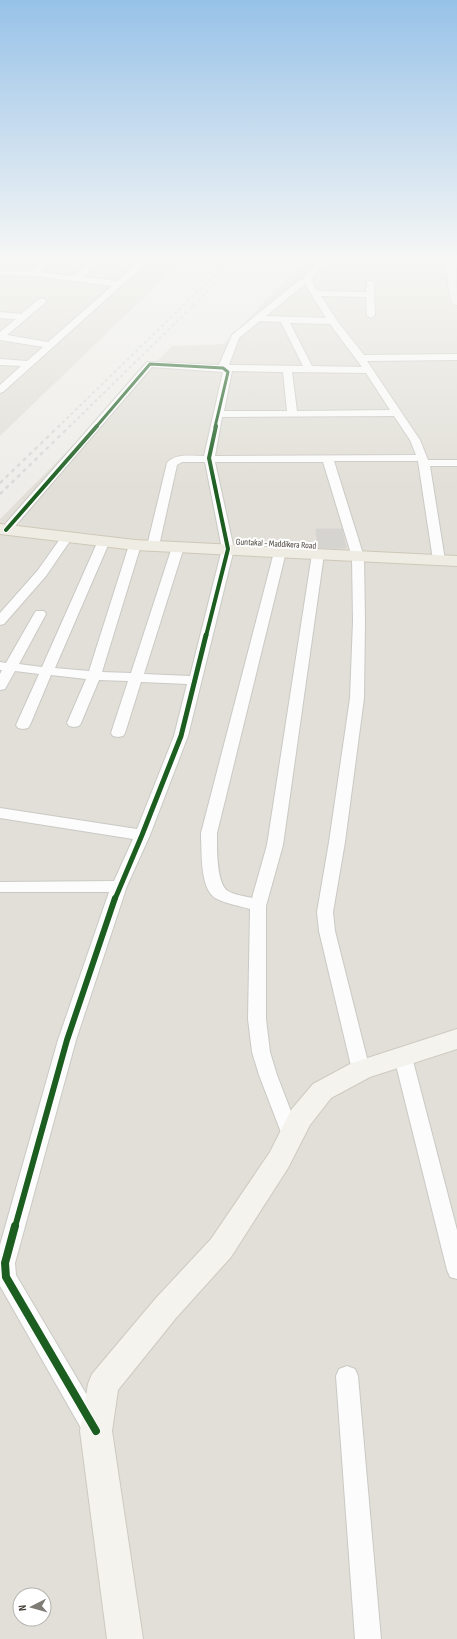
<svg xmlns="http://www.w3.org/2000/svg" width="457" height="1639" font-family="'Sofia Sans Condensed',sans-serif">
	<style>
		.residential { fill: #e1dfd7; fill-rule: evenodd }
		.building { fill: #d6d4d0; stroke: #d6d4cf }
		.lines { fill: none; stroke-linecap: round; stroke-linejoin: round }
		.street-casing { stroke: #cac9c5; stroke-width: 2 }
		.secondary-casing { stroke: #cccac1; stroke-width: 2 }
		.primary-casing { stroke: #cfc8b9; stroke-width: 2 }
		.street { fill: #fcfcfc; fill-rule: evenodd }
		.secondary { fill: #f5f3ee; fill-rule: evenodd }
		.primary { fill: #efece4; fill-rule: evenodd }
		.rail-far1 { stroke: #d9d9d8; stroke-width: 2; stroke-dasharray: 3 3; stroke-linecap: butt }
		.rail { stroke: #d9d9d8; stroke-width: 2.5; stroke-dasharray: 4 4; stroke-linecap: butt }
		.cycleway-far4-casing { stroke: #fff; stroke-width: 4.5 }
		.cycleway-far3-casing { stroke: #fff; stroke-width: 6 }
		.cycleway-far2-casing { stroke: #fff; stroke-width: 8 }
		.cycleway-far1-casing { stroke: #fff; stroke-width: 8 }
		.cycleway-casing { stroke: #fff; stroke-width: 10 }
		.cycleway-far4 { stroke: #1b5e20; stroke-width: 3 }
		.cycleway-far3 { stroke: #1b5e20; stroke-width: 4 }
		.cycleway-far2 { stroke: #1b5e20; stroke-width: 5 }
		.cycleway-far1 { stroke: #1b5e20; stroke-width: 6 }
		.cycleway { stroke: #1b5e20; stroke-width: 8 }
		.labels { text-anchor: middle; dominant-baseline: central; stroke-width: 4; stroke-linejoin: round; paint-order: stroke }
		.far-street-label { font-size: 9px; fill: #433e36; stroke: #fff }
	</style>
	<rect width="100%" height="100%" fill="#eeede9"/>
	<!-- residential -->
	<path class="residential" d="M0,259H184L0,436Z
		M305,259H457V1639H0V519L172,346L224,344ZM20,1595H44V1619H20Z"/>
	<!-- building -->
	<path class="building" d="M316,529H342L346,548H318Z"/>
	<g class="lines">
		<defs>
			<path id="street" d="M44,259H53L40,272L75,276L91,259H99L83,277L117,281L142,259H151L3,392L0,393V385L21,366L0,365V359L27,361L43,347L0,340V332L16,319L0,318V312L21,314L39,299H45L46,301L45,303L7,335L48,342L112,286L34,276L0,275V271H32Z
				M320,259H328L312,277L313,284L317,291L366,292L367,281H373L374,283L375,315L371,318L367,315L366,297L321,296L338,322L364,355L457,354V360L367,361L420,440L428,460H457V466H430L445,560L443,563H435L433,560L418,461H334L364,557L365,621L364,698L345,842L333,912L335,931L370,1070L367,1075L361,1077L355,1075L352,1070L319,931L317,912L329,842L350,698L353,621L352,557L323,462H215L234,549L188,736L150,835L127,886L76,1040L15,1263L16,1275L101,1419L104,1427L101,1435L93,1438L85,1435L0,1286V1245L58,1040L109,892H0V882L114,881L133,839L0,818V808L137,829L174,736L187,684L141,682L125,733L123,736L118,737L113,736L111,733L128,681L99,680L81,723L79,726L74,727L69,726L67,723L86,679L51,675L30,725L28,728L23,729L18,728L16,725L39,674L15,671L5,689L0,690V674L2,670H0V662L6,663L34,614L36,611H44L46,614L19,664L42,667L97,543L99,541H107L109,543L55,668L89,671L129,545L131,543H139L141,545L102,672L131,673L172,547L174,545H182L184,547L144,674L190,676L222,549L205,462H182L177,465L159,546L157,548H149L147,546L167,463C175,453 192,456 204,456L223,372L152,367L10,532H2L0,530L147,362L219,365L232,335L298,281L304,279L305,275ZM305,284L326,318L266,316L304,285ZM260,321L281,322L303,366L229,365L239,338ZM290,323L330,324L362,367L312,366ZM232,371L283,372L287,411H224ZM292,372L366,373L390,410L297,411ZM394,416L410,440L416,455L215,456L222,417Z
				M66,535L70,536L72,538L46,576L4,624L0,625V613L38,570L62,536Z
				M280,548L284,550L286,552L217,833C217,846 216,884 228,891C234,895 245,896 252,898L267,845L312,554L314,552H322L324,554L283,845L266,906V1019L270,1052L277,1075L300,1135L298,1141L291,1143L284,1141L282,1135L259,1075L252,1052L248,1019L250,909C240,906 227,904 217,899C200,891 202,855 201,838V833L274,552L276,550Z
				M403,1050L409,1052L412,1057L457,1230V1279L450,1277L447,1270L394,1057L397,1052Z
				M347,1366L355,1369L358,1376L381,1639H355L336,1376L339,1369Z"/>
			<path id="secondary" d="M444,259H456L457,305L453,304L451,301Z
				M457,1029V1049L370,1077L331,1098L310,1125L288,1168L231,1257L176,1318L118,1390L112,1431L143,1639H107L80,1431L88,1384L92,1374L156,1298L211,1239L270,1152L291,1110L313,1084L352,1063Z"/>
			<path id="primary" d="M0,524L135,540L457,556V566L135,550L0,534Z"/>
		</defs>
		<!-- street casing -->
		<use href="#street" class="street-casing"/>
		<!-- secondary casing -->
		<use href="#secondary" class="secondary-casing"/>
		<!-- primary casing -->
		<use href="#primary" class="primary-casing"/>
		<!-- street -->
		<use href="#street" class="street"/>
		<!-- secondary -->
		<use href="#secondary" class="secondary"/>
		<!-- primary -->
		<use href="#primary" class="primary"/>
		<!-- rail-far1 -->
		<path class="rail-far1" d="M58,427L231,259
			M69,427L241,259"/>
		<!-- rail -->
		<path class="rail" d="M0,483L59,426
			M0,494L70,426"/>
		<defs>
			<path id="cycleway-far4" d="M96,427L150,364L223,368L228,372L215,427"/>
			<path id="cycleway-far3" d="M6,530L97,426
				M206,636L228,549L209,458L216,426"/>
			<path id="cycleway-far2" d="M115,899L142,835L181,736L206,635"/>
			<path id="cycleway-far1" d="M15,1227L67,1040L115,898"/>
			<path id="cycleway" d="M15,1226L5,1263L6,1277L96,1431"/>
		</defs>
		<!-- cycleway-far4 casing -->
		<use href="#cycleway-far4" class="cycleway-far4-casing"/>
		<!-- cycleway-far3 casing -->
		<use href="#cycleway-far3" class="cycleway-far3-casing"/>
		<!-- cycleway-far2 casing -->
		<use href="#cycleway-far2" class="cycleway-far2-casing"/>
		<!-- cycleway-far1 casing -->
		<use href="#cycleway-far1" class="cycleway-far1-casing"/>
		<!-- cycleway casing -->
		<use href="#cycleway" class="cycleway-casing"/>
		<!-- cycleway-far4 -->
		<use href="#cycleway-far4" class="cycleway-far4"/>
		<!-- cycleway-far3 -->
		<use href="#cycleway-far3" class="cycleway-far3"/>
		<!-- cycleway-far2 -->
		<use href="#cycleway-far2" class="cycleway-far2"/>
		<!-- cycleway-far1 -->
		<use href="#cycleway-far1" class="cycleway-far1"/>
		<!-- cycleway -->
		<use href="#cycleway" class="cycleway"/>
	</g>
	<!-- sky -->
	<linearGradient id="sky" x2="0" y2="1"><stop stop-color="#97c2e8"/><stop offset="0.53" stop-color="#f7f7f5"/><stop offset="1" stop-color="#f7f7f5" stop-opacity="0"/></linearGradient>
	<rect width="457" height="488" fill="url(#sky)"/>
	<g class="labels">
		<!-- far-street labels -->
		<g class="far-street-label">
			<text transform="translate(276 544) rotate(3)">Guntakal - Maddikera Road</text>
		</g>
	</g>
	<!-- north arrow -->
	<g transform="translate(32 1607) rotate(264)"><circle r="19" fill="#ffffff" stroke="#b4b2af"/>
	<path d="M0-3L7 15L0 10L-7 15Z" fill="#7f7b75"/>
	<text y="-6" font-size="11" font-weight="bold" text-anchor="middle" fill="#433e36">N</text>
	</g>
</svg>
